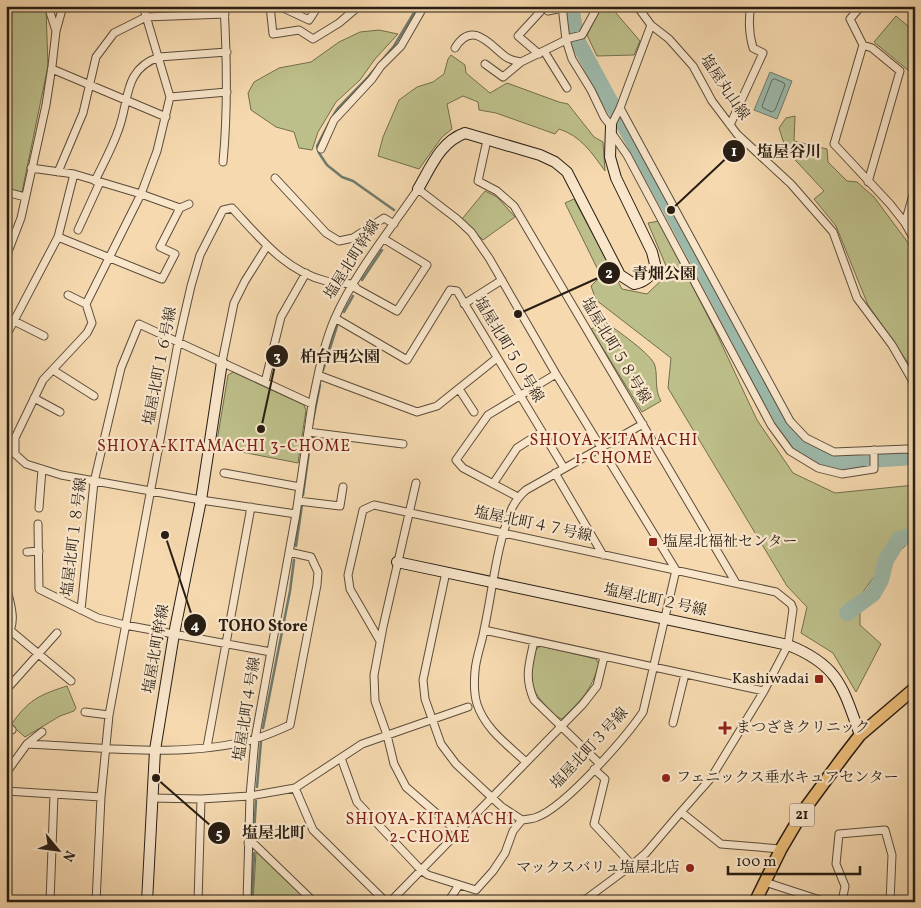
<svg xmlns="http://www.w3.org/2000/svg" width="921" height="908" font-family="Vollkorn,'Noto Serif JP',serif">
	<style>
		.green { fill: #bdbf8a; stroke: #726e4e }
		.water { fill: #9dbaab; stroke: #6e7b6e }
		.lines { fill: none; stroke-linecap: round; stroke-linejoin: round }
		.shore { stroke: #626c5f; stroke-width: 1 }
		.stream { stroke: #6e7b6e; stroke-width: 2.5 }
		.river { stroke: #9dbaab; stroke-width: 16 }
		.street-casing { stroke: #5b4c3a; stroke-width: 9 }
		.secondary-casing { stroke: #271d13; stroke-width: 12 }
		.primary-casing { stroke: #271d13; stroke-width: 14 }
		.street { stroke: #f9e6cb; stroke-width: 7 }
		.secondary { stroke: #f9e6cb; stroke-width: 10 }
		.primary { stroke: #ebbc78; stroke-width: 11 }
		.poi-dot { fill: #8f2418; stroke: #f9e6cb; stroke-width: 2 }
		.labels { text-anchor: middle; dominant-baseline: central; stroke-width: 4.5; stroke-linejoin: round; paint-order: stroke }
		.shield { fill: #f9e6cb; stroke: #66594a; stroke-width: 1 }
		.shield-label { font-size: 14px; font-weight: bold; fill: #271d13 }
		.street-label { font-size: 15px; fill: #271d13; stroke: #f9e6cb }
		.poi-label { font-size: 15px; fill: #271d13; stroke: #f9e6cb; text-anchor: start }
		.neighbourhood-label { font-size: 16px; letter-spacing: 1px; fill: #7a1f14; stroke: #f9e6cb }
		.leader { fill: none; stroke: #271d13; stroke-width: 2 }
		.callout-dot { fill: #271d13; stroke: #f9e6cb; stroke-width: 2 }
		.mark-label { font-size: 15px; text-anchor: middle; font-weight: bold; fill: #fff }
		.callout-label { font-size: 16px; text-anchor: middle; font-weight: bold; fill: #271d13; stroke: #f9e6cb; stroke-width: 4.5; stroke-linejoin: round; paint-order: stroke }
	</style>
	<rect width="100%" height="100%" fill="#f6d9af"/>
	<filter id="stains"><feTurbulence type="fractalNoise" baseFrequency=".004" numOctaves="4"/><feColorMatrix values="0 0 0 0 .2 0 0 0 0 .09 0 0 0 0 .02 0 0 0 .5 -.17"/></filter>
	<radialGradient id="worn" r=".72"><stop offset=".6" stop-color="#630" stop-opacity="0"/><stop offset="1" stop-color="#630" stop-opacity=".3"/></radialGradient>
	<!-- green -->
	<path class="green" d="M6,6H45L46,9L48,66L22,192L6,188Z
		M602,6H610L640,41L634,55L597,56L587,35Z
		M896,16L915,32V76L874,42Z
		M379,30L398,34L375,59L360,80L336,102L318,132L312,150L299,148L294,132L276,127L251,110L248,93L254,82L279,68L311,62L339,42L360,32Z
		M451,55L465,65L466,73L490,93L507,83L559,102L568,104L594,137L603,142L605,171C592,153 581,136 559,129L555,134L496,113L479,110L478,102L463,96L447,104L452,129L442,137L419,169L378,156L383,137L399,100L417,87L433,82L444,74L448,59Z
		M795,116L794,141L827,149L828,162L847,181L857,182L874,197L909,244L915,255V373L868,305L836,226L814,199L824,191L786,150L779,128L786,118Z
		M485,191L497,197L515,217L483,240L462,219Z
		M574,199L622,289L647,294L669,273L648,223L659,221L715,330L757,420L793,473L835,493L915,485V543H908L873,578L860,596V625L881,644L856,692L833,653L801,633L807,607L787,586L668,388L671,358L596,300L591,286L601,276L565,203Z
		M605,322C615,329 653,355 655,366C658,378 654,389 661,401L642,412L591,329Z
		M233,372L304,405L306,410L298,463L216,447L228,375Z
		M541,646L596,659L599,664C591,691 582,699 562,719C555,717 552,712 547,707C526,685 530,676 536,649Z
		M67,686L76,708L74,711L60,716L25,737L11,725C28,700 39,695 67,686Z
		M257,851L309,902H253L256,852Z"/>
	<!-- water -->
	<path class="water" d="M770,72L792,81L777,119L754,110Z"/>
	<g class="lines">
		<!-- shore -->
		<path class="shore" d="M775,79L784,83L785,85L775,110L772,112L763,108L762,106L772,80Z"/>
		<!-- stream -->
		<path class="stream" d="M333,116L338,108L368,77L394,46L418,6
			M329,123L317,146L319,153L327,165L342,177L353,181L394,210
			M362,280L382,250
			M344,312L353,296
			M323,370L337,326
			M312,425L320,385
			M303,495L311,437
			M296,546L302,505
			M263,728L290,591L294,560
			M257,787L261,742
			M254,834L256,801
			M252,902L254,853"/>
		<!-- river -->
		<path class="river" d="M571,6L577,40L611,103L624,125L671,210L752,363L774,415L788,436L799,447L817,457L836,462L915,457
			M847,613L873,594L881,580L886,560L899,539L915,535"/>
		<defs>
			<path id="street" d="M48,6L56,31
				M143,6L170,97L157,151L141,194L86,304L92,323L87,333L43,380L15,438V454L26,464L61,475L201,500L296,514
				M270,6L273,34L299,30L313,39L339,23L359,6
				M279,6L309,20L318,6
				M536,6L540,12L518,36L539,54
				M562,6L566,40L572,59L591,90L604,117L611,126L620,108L651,25
				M637,6L651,25L669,39L693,66L712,101L737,134L791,184L833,232L857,298L892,345L915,385
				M861,6L850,19L863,45L834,144L890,204L905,223L915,241
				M548,11L562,8
				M863,45L872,48L900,71L868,182
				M455,48C472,20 489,44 506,57C510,60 516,61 521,62L570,38L582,35L598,6
				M544,51L567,88
				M485,64L503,77L521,62
				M52,69L166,117
				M170,97L227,92
				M620,108L790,421L806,438L834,452L907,449L915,451
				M730,125L763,53L753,48C749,34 748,21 751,6
				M611,132L627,155L771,425L790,451L818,468L842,474L874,469V450
				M487,140L478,181L497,191L514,206L736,583
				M321,149L334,120L372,79L381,66L401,46L424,6
				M223,162C228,110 227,59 224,6
				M31,168L74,174L141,194L180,208L160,247L175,254L162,279L58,237
				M58,172L83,113L96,57L114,33L146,17L225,14
				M275,178L326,233L339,241L353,238L384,218L394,224
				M95,181C103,164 112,148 118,131C130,101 122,70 159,57L227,52
				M6,192L25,197
				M180,208L189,204
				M905,223L915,188
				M78,230L100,182
				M6,257L21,218L46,105L52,66L56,31L63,6
				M68,295L86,304
				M464,304L502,280
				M6,317L44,336
				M335,318L407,360L450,290L457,291L564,468
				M6,336L58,237L74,174
				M222,362L234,303L245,281L267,246
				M53,370L94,396
				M318,375L417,412L437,406L497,358
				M265,382L281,317L306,273
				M459,389L474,412
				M34,398L60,412
				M308,432L403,444
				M224,473L300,487
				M555,473L603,555
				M416,483L383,627L374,675L375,701L387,735L394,764L406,787L458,832
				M493,484L517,448L542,432
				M518,497L463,468L456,460L488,415L556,374
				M298,501L340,506L343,487
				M39,508L42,469
				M38,524L39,589L98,618L125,625L271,652
				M27,552L39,551
				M6,586C10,602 18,623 6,637
				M81,610L94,482L121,368L139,324L312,404C318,375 323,346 335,318C355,273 390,230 418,189L457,219L471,232L489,258L556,374L676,570L643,712C626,737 565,807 537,817C533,819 527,819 522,820L502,807L456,764L441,744L425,699L423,680L446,572
				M11,631L71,681
				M380,641L350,589L348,575L363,510L374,505L776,592L791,604L793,609L788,645L764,691L484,630
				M534,641C529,665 524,677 534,700L599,763
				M6,690L57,633
				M85,712L109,715
				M673,723L685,674
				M6,725L12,730
				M27,744L42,732
				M207,747L251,507
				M341,758L357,802L421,870L428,875L476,890L493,871L505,853L513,831L522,820
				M526,762C508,745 485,729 477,704C474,694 474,682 475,671C476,657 482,643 484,630C493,589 496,546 512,508C516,500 520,495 526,490L643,424
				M594,769L605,779L594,824L632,865
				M6,773L27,744C102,747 181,759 255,739C267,735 279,730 290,725L317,585L318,572L311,557L289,552
				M295,788L313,830L386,902
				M6,791L101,797L96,902
				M101,797L109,715L178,343L191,286L200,255L223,210L232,208C259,237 285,271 326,281C335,283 344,283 353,284L357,289L397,311L427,265L384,239
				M152,798L201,799
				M681,812L711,778L764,691
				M248,843H253L314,902
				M765,882L826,902
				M50,902L54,794
				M198,902L201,799L250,796L295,788L362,744L468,707
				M247,902L250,796L255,739L296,514L312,404
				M390,902L583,704L597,686L604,657
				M448,902L459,885
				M582,902L632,865L646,853L681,812L721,844L781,849
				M842,902L845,886L836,864L839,834L885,830L892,855L890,902"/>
			<path id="secondary" d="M418,189C431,167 440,142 465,133L540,155L555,162L567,172L620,275L634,284C645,282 649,277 656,268L652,252L616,178L610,157L611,126
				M397,562L788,645C839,665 843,688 860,735
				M147,902L155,750L174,634L201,500L222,362"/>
			<path id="primary" d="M755,902L781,849L804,810L843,757L860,735L915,688"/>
		</defs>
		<!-- street casing -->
		<use href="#street" class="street-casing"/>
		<!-- secondary casing -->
		<use href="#secondary" class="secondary-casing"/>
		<!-- primary casing -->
		<use href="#primary" class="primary-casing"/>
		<!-- street -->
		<use href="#street" class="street"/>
		<!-- secondary -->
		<use href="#secondary" class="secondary"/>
		<!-- primary -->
		<use href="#primary" class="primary"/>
	</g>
	<!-- markers -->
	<g class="poi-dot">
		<rect x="648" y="537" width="10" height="10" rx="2.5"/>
		<rect x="814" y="674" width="10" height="10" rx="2.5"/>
		<path d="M722.5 720.5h5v5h5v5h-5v5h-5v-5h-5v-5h5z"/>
		<circle cx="666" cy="778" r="5"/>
		<circle cx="690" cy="868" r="5"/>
	</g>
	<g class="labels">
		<!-- shield labels -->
		<rect class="shield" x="789.5" y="803.5" width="25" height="23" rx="4"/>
		<g class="shield-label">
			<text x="802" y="815">21</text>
		</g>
		<!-- street labels -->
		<g class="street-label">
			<text transform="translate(724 88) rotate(56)">塩屋丸山線</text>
			<text transform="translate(353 260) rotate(-58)">塩屋北町幹線</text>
			<text transform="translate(508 350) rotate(59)">塩屋北町５０号線</text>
			<text transform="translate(615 351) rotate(59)">塩屋北町５８号線</text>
			<text transform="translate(161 366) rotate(-79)">塩屋北町１６号線</text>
			<text transform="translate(533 525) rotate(12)">塩屋北町４７号線</text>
			<text transform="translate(75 537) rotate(-83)">塩屋北町１８号線</text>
			<text transform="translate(655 601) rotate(12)">塩屋北町２号線</text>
			<text transform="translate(157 649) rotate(-80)">塩屋北町幹線</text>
			<text transform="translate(248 709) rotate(-81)">塩屋北町４号線</text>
			<text transform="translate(590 749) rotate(-47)">塩屋北町３号線</text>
		</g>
		<!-- poi labels -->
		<g class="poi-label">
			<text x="663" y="542">塩屋北福祉センター</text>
			<text x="809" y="679" text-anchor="end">Kashiwadai</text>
			<text x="736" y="728">まつざきクリニック</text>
			<text x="676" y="778">フェニックス垂水キュアセンター</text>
			<text x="680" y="868" text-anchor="end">マックスバリュ塩屋北店</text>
		</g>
		<!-- neighbourhood labels -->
		<g class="neighbourhood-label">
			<text x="614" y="441">SHIOYA-KITAMACHI<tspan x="614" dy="18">1-CHOME</tspan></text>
			<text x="224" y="447">SHIOYA-KITAMACHI 3-CHOME</text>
			<text x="430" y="820">SHIOYA-KITAMACHI<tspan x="430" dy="18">2-CHOME</tspan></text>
		</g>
	</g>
	<!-- callouts -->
	<path class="leader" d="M671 210L734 151M518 314L609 273M261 429L277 356M165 535L195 625M156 778L219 833"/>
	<g class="callout-dot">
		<circle cx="671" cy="210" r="5"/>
		<circle cx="518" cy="314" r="5"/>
		<circle cx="261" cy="429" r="5"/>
		<circle cx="165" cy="535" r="5"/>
		<circle cx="156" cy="778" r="5"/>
		<circle cx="734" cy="151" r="12"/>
		<circle cx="609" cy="273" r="12"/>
		<circle cx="277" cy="356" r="12"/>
		<circle cx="195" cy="625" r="12"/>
		<circle cx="219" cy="833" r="12"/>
	</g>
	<g class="mark-label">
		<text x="734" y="156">1</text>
		<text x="609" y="278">2</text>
		<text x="277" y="361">3</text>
		<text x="195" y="630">4</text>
		<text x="219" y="838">5</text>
	</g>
	<g class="callout-label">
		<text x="789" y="157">塩屋谷川</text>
		<text x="664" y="279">青畑公園</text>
		<text x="340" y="362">柏台西公園</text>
		<text x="263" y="631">TOHO Store</text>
		<text x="274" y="838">塩屋北町</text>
	</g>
	<!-- margin -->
	<rect width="921" height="908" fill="none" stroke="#f6d9af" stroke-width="25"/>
	<rect x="8" y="8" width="906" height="893" fill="none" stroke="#271d13" stroke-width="2.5"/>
	<rect x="12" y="12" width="896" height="883" fill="none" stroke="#271d13"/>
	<!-- north arrow -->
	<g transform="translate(58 850) rotate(119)" stroke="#f9e6cb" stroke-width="4" paint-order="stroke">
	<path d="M0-4L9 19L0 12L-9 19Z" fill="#271d13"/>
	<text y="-8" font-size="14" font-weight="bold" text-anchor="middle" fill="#271d13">N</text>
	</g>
	<!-- scale -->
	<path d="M728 866v8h132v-8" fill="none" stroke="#271d13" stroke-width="2.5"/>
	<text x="736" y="866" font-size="15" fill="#271d13" stroke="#f9e6cb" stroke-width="4" paint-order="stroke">100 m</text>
	<rect width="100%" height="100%" filter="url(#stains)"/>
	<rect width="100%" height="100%" fill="url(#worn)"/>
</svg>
